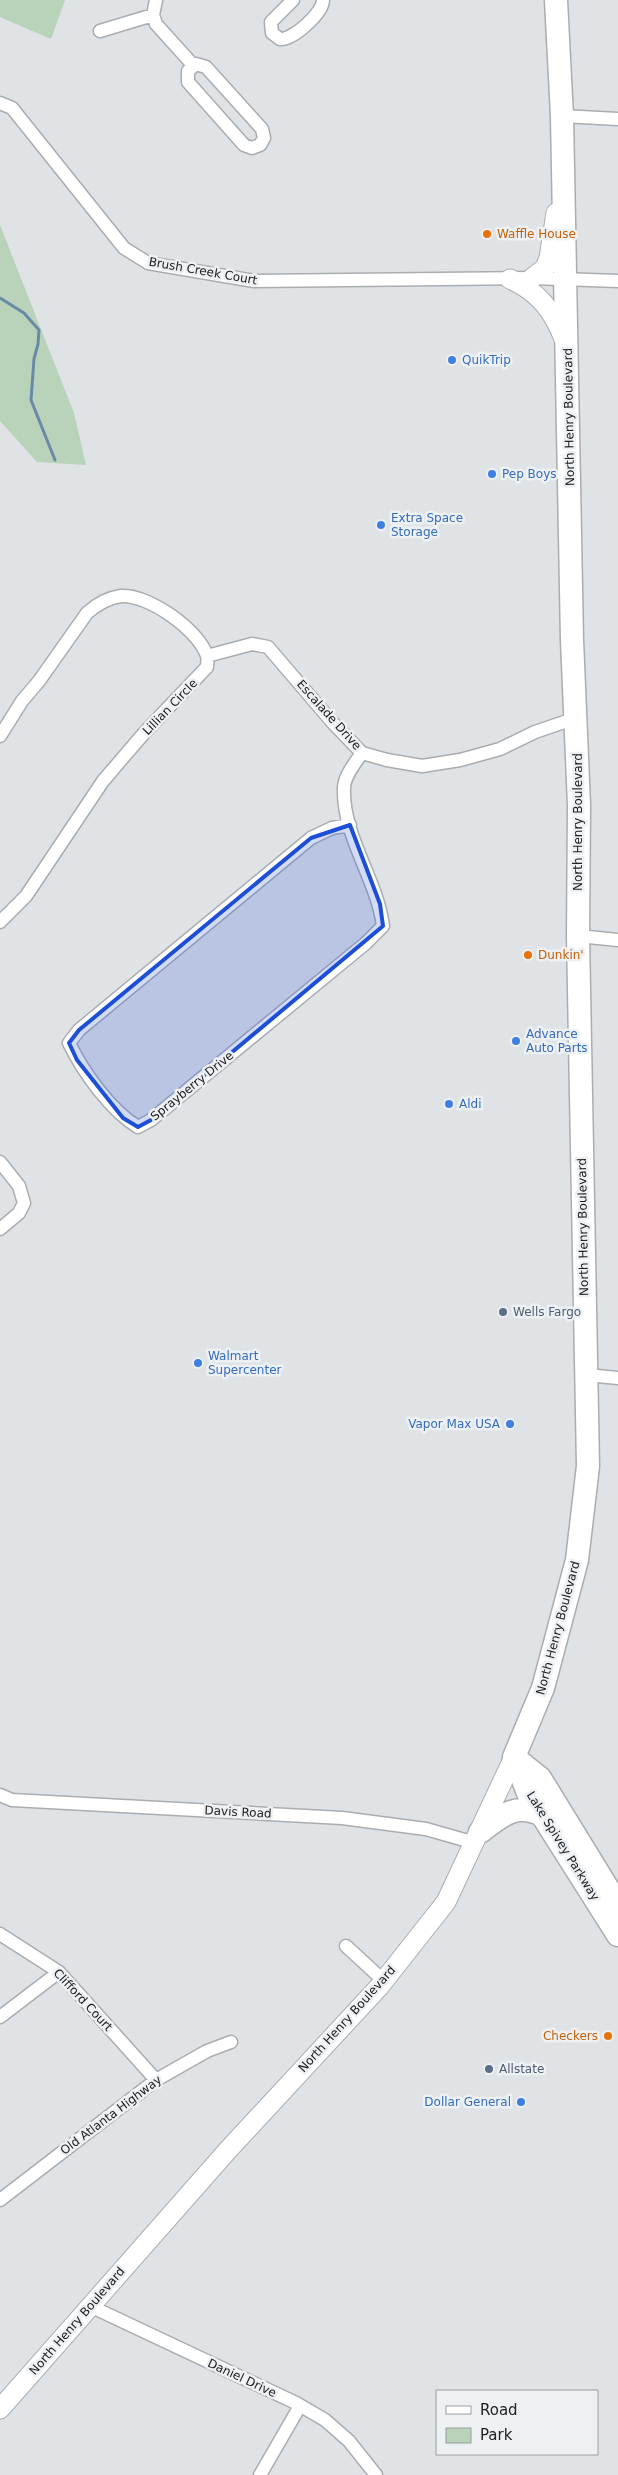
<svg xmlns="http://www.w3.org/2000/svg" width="618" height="2475" font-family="'DejaVu Sans',sans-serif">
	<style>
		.green { fill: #b8d3b9 }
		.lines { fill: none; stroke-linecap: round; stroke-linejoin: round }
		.stream { stroke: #688aa7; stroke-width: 3 }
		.street-casing { stroke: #aaadb0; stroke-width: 15 }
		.primary-casing { stroke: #aaadb0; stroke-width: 21 }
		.highway-casing { stroke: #aaadb0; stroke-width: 25 }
		.street { stroke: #fff; stroke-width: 12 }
		.primary { stroke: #fff; stroke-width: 19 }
		.highway { stroke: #fff; stroke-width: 22 }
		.marked { fill: #1d4ed8; fill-opacity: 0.2; stroke: #1d4ed8; stroke-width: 4; stroke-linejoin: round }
		.food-dot { fill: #e8710a; stroke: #edf1f4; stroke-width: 2 }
		.shop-dot { fill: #3f7fe0; stroke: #edf1f4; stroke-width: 2 }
		.service-dot { fill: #5c6f8a; stroke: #edf1f4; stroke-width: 2 }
		.labels { text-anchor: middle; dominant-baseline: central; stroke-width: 5; stroke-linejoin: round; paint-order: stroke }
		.food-label { font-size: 12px; fill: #c56008; stroke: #edf1f4; text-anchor: start }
		.street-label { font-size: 12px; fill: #202122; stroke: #edf1f4 }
		.shop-label { font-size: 12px; fill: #366cbe; stroke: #edf1f4; text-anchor: start }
		.service-label { font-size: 12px; fill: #4e5e75; stroke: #edf1f4; text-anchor: start }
	</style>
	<rect width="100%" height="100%" fill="#e0e3e6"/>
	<!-- green -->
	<path class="green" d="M0,0H65L51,39L0,17Z
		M0,225L74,413L86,465L37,462L0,421Z"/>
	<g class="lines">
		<!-- stream -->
		<path class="stream" d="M0,298L24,313L39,330L38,344L34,359L31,400L55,460"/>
		<defs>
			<path id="street" d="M156,0L153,15L156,24L193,65
				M293,0L271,22L272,33L280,39C293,40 323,13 323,0
				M100,31L153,15
				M196,64L206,67L262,129L264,138L260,145L252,148L244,145L188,82V71Z
				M0,103L12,108L124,248L148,263L254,281L532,278L618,281
				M562,116L618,119
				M207,656L252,644L268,647L333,723L362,753L387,760L422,766L460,760L500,749L535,732L576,718
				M0,736L22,701L39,681L87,613C97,604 107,598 121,596C148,594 199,630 207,656C208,659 207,664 207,667L145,732L103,781L26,896L0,922
				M350,825L332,828L311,838L79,1030L69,1043C83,1072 111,1111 138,1127L151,1120L366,943L383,926C377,879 342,836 344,787C345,775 355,763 362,753
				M578,936L618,940
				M0,1162L19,1186L24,1203L19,1213L0,1229
				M587,1375L618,1378
				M0,1795L12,1800L342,1818L426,1829L475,1843
				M0,1934L59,1972L156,2080
				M346,1946L384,1981
				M0,2017L59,1972
				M0,2200L156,2080L207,2051L231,2042
				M90,2306L296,2403L325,2420L349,2441L376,2475
				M260,2475L300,2406"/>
			<path id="primary" d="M532,278L545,268L549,258L556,213
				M510,279C539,292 553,311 564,339
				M0,2409L228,2150L379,1987L446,1902L514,1757"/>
			<path id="highway" d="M514,1757L543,1688L577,1560L588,1466L578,936L579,805L572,640L562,116L556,0
				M514,1757L528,1793L618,1935
				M515,1758L540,1778L618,1905
				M480,1832C501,1816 516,1802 542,1815"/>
		</defs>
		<!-- street casing -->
		<use href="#street" class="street-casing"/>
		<!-- primary casing -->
		<use href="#primary" class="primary-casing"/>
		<!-- highway casing -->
		<use href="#highway" class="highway-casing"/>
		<!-- street -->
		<use href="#street" class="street"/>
		<!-- primary -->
		<use href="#primary" class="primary"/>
		<!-- highway -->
		<use href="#highway" class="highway"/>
	</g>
	<!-- marked area -->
	<path class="marked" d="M350,825L380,904L383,926L151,1120L138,1127L123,1118L77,1060L69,1043L79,1030L311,838Z"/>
	<!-- markers -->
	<g class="food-dot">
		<circle cx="487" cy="234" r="5"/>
		<circle cx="528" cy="955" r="5"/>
		<circle cx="608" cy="2036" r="5"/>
	</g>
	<g class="shop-dot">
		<circle cx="452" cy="360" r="5"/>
		<circle cx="492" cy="474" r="5"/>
		<circle cx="381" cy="525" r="5"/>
		<circle cx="516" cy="1041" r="5"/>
		<circle cx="449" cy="1104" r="5"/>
		<circle cx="198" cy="1363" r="5"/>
		<circle cx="510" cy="1424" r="5"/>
		<circle cx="521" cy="2102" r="5"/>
	</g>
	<g class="service-dot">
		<circle cx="503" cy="1312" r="5"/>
		<circle cx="489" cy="2069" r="5"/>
	</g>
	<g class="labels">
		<!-- food labels -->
		<g class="food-label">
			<text x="497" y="234">Waffle House</text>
			<text x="538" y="955">Dunkin'</text>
			<text x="598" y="2036" text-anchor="end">Checkers</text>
		</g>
		<!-- street labels -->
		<g class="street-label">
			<text transform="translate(203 271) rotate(10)">Brush Creek Court</text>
			<text transform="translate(569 417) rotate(-91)">North Henry Boulevard</text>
			<text transform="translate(170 707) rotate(-46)">Lillian Circle</text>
			<text transform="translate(329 715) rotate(48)">Escalade Drive</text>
			<text transform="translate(578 822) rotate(-90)">North Henry Boulevard</text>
			<text transform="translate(192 1086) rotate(-39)">Sprayberry Drive</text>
			<text transform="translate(583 1227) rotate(-91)">North Henry Boulevard</text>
			<text transform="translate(558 1628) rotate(-75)">North Henry Boulevard</text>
			<text transform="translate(238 1812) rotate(3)">Davis Road</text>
			<text transform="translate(563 1846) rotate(58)">Lake Spivey Parkway</text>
			<text transform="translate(83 2000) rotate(47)">Clifford Court</text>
			<text transform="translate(347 2019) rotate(-48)">North Henry Boulevard</text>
			<text transform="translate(111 2115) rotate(-37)">Old Atlanta Highway</text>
			<text transform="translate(77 2321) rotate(-49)">North Henry Boulevard</text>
			<text transform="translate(242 2378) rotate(25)">Daniel Drive</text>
		</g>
		<!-- shop labels -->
		<g class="shop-label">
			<text x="462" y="360">QuikTrip</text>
			<text x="502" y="474">Pep Boys</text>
			<text x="391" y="518">Extra Space<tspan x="391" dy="14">Storage</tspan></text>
			<text x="526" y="1034">Advance<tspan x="526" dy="14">Auto Parts</tspan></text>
			<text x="459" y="1104">Aldi</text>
			<text x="208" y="1356">Walmart<tspan x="208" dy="14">Supercenter</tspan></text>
			<text x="500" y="1424" text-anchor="end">Vapor Max USA</text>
			<text x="511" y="2102" text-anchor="end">Dollar General</text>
		</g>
		<!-- service labels -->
		<g class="service-label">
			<text x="513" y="1312">Wells Fargo</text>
			<text x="499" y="2069">Allstate</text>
		</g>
	</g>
	<!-- legend -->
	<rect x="436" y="2390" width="162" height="65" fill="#edf1f4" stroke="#9b9ea0"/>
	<rect x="446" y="2406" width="25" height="8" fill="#ffffff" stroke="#9b9ea0"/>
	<text x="480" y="2415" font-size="15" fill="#202122">Road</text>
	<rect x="446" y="2428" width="25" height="15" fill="#b8d3b9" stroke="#9b9ea0"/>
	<text x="480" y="2440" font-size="15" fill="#202122">Park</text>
</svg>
